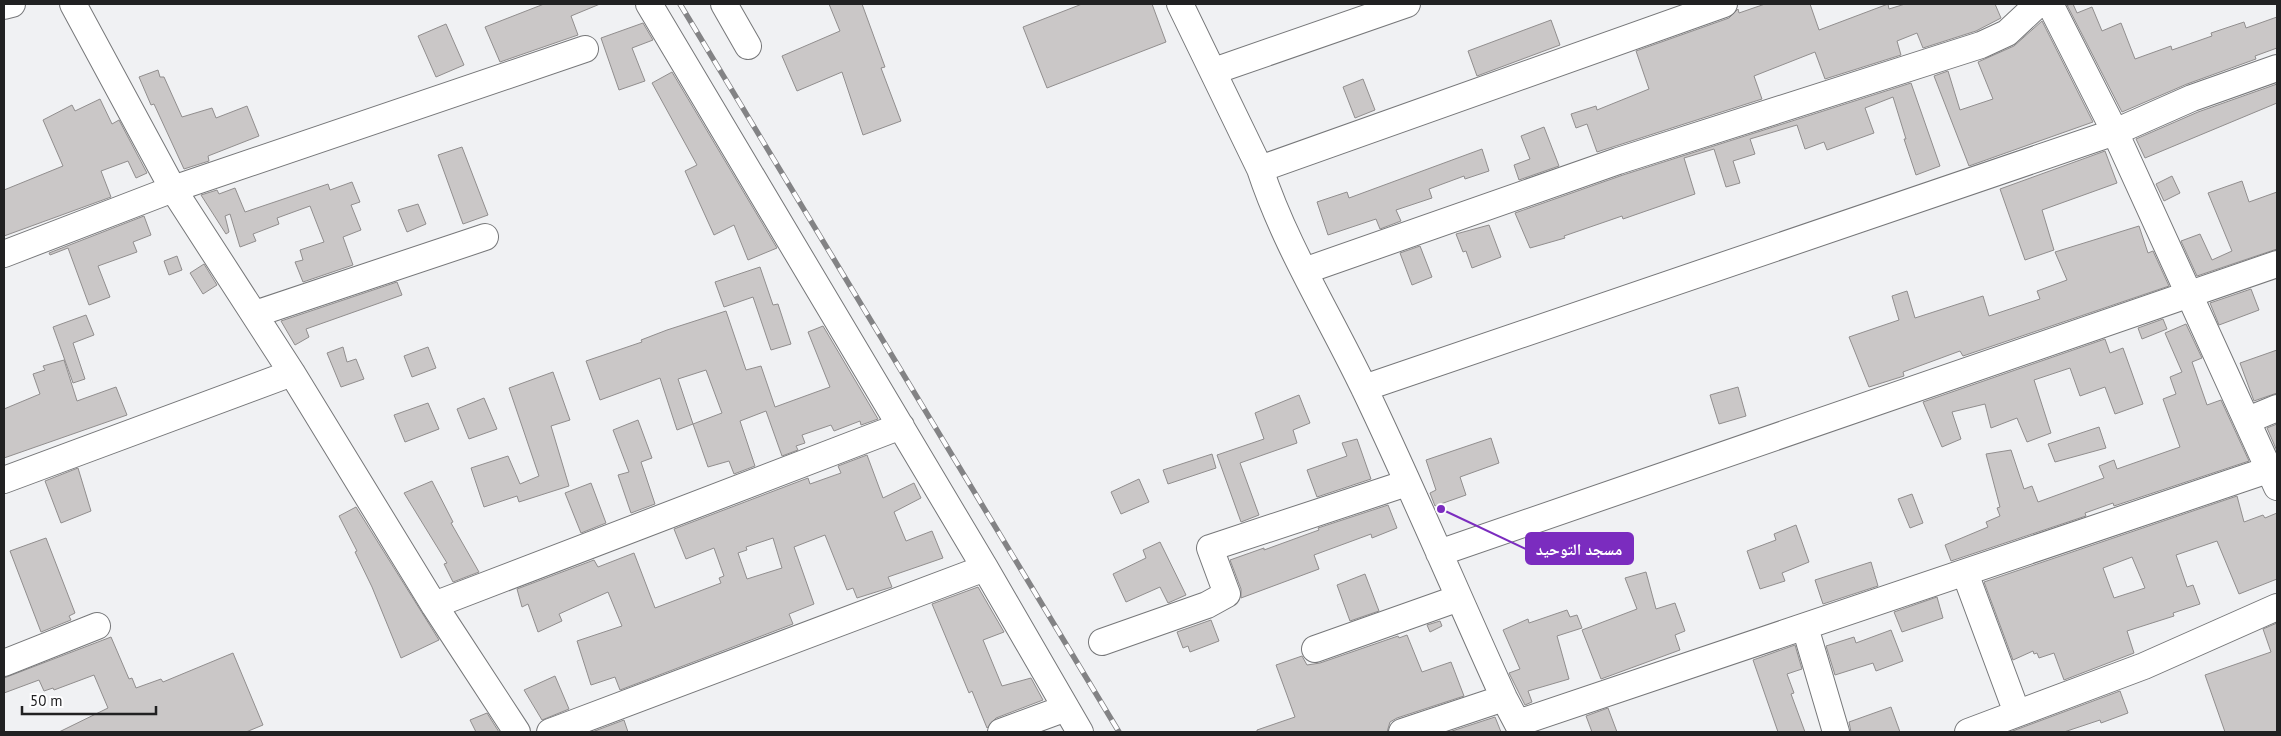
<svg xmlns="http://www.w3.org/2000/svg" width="2281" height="736" font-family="'PT Sans','Noto Naskh Arabic',sans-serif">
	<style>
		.building { fill: #cac7c7; stroke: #918e8e; fill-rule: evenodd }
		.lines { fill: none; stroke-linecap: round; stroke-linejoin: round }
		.minor-casing { stroke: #767779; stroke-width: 28 }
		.minor { stroke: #fff; stroke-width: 26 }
		.rail-casing { stroke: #838385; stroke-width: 5.5 }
		.rail { stroke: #fefeff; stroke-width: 4; stroke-dasharray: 11; stroke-linecap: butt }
		.leader { fill: none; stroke: #7b2cbf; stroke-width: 2 }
		.callout-dot { fill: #7b2cbf; stroke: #fefeff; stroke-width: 2 }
		.callout { fill: #7b2cbf; stroke: #7b2cbf; stroke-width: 2 }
		.callout-label { font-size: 16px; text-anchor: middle; font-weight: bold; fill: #fff }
	</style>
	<rect width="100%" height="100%" fill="#f0f1f3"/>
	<!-- building -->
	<path class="building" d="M544,4H600L571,16L578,35L500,62L485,27Z
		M829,4H862L885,67L881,68L901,121L863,135L842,72L797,91L782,56L840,31Z
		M1082,4H1152L1166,42L1047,88L1023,27Z
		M1765,4H1810L1819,30L1888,4L1889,9L1905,4H1995L2001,18L1976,31L1923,48L1917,33L1897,41L1901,55L1825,79L1815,52L1754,76L1762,99L1597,152L1587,124L1576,128L1571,114L1596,106L1597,110L1649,89L1636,51L1729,18L1738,9L1739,13Z
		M2073,4L2077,13L2092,7L2102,31L2121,23L2135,59L2171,46L2172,50L2212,36L2211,33L2244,22L2246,28L2277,17V48L2255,56L2256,59L2187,84L2122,112L2067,5Z
		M1551,20L1560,45L1477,76L1468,51Z
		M2042,21L2093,122L1969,166L1934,76L1948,71L1960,110L1993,99L1978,62L2014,46Z
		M643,23L653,40L632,48L645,81L619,90L601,38Z
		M446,24L464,65L436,77L418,36Z
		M158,70L160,77H164L182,117L212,108L216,118L247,106L259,136L208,156L209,161L184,169L154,104L151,105L139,77Z
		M672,72L777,248L748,260L734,225L714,235L685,171L697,165L652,83Z
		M1363,79L1375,110L1355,118L1343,87Z
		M1911,83L1940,166L1916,175L1904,139H1906L1893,97L1865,108L1874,133L1827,150L1824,142L1805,149L1797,125L1750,139L1755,154L1733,161L1740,183L1726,187L1714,149L1684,158L1695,194L1623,219L1622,216L1564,236L1565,238L1530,248L1515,213L1623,175Z
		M2277,84V103L2145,158L2136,139L2198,112Z
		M100,99L112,124L119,120L147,173L136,178L128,161L101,171L111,197L4,236V190L63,166L43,120L72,105L75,111Z
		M1544,127L1559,166L1519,180L1514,165L1530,159L1521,136Z
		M462,147L488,215L463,224L438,155Z
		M1482,149L1489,171L1465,179L1464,176L1429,189L1432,198L1396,210L1401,221L1380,229L1376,219L1328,235L1317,202L1347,192L1349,198Z
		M2105,151L2117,183L2042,210L2054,250L2025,260L2000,189Z
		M2172,176L2180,193L2164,201L2156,184Z
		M2242,181L2249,202L2277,192V249L2197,276L2181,241L2200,234L2212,260L2232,251L2208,193Z
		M352,182L360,202L351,205L361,230L343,237L353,265L303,282L295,262L303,260L300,250L324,242L310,206L277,218L279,224L253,234L256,241L240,247L230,214L225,216L229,232L226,234L201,195L217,190L219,194L235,188L245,212L328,184L330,190Z
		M418,204L426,224L407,232L398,210Z
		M144,216L151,235L133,242L137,252L98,266L110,297L89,305L68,248L50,255L49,253Z
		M1489,225L1501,257L1472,268L1466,251L1463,252L1456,234Z
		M2139,226L2148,253L2153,251L2169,286L1963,356L1960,351L1903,372L1904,376L1869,387L1849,337L1899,320L1892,296L1907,291L1915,318L1983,296L1989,316L2040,299L2037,291L2067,280L2055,252Z
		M1420,246L1432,277L1412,285L1400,253Z
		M177,256L182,270L169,275L164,261Z
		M204,264L217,285L203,294L190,273Z
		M760,267L773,305L778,304L791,344L771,350L753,297L724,307L715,282Z
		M397,282L402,295L306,329L309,337L295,345L281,321Z
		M2251,289L2259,310L2219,325L2210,303Z
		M726,311L746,370L761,366L775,407L830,387L808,332L823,326L878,419L861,425L860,421L834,431L831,425L802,435L805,443L796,446L798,450L782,456L766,411L740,421L755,466L734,474L729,461L708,467L693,424L677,430L660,378L600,400L586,361L642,342L641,340L667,330ZM706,370L722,413L693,424L678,379Z
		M86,315L94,335L73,343L85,379L73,383L53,327Z
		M2163,319L2167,329L2142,339L2138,328Z
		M2186,324L2202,358L2192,362L2207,405L2221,400L2249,461L2114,506L2113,503L2085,513L2086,516L1951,561L1945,545L1988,527L1986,522L2000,516L1997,508L2000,507L1986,454L2011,450L2024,489L2032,486L2038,502L2104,478L2099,466L2114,460L2117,469L2180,447L2163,399L2176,394L2170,377L2182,372L2165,333Z
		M2105,339L2110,353L2123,348L2143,404L2115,414L2105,387L2080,396L2070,368L2034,380L2051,433L2027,442L2017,418L1991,428L1985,404L1952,412L1961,439L1942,447L1923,402Z
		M343,347L347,362L356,359L364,379L341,387L327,353Z
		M428,347L436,368L412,377L404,356Z
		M2277,350V393L2254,401L2240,363Z
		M64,360L77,401L116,387L127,415L4,458V409L40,394L33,374L45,370L43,366Z
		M553,372L570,420L551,426L569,486L519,502L517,496L484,507L471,468L508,456L520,484L539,476L509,388Z
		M1738,387L1746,416L1719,424L1710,395Z
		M1299,395L1310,423L1293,430L1297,443L1240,463L1259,515L1241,522L1217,455L1264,439L1255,413Z
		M484,398L497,429L469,439L457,409Z
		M428,403L439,429L405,442L394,415Z
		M638,420L652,458L641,462L655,504L631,513L618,475L629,472L613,430Z
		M2277,424V451L2267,428Z
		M2099,427L2106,448L2055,462L2048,444Z
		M1491,438L1499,463L1460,477L1466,495L1435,506L1430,493L1436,490L1426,460Z
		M1357,439L1371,479L1317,497L1307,470L1347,456L1342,443Z
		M1212,454L1216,468L1168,484L1163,470Z
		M867,455L883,498L914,483L921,498L894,512L906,541L932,531L943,558L888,577L892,587L857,598L853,588L847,590L825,535L794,547L814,604L789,614L793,624L620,690L615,677L591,685L577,641L622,626L608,592L559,614L562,621L538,632L528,604L522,607L517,589L594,560L598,567L634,553L655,608L721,583L719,578L724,576L714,548L686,559L674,529L808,478L810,484L841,473L838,466ZM773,538L782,568L747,579L738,553L747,550L746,547Z
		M78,468L91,511L61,523L45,481Z
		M1139,479L1149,502L1121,514L1111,492Z
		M432,481L453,522L451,523L479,572L453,582L444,564L447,563L404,493Z
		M591,483L606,523L581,533L565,493Z
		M1912,494L1923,523L1910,528L1898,499Z
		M2237,496L2244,522L2263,515L2265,518L2277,513V579L2239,594L2217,541L2176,555L2187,587L2193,585L2200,604L2173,613L2174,616L2127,631L2134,653L2064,680L2054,653L2039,658L2037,653L2034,654L2033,651L2013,660L1984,582ZM2132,557L2145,588L2114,598L2103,568Z
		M1388,505L1397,528L1372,538L1371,534L1314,555L1319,569L1241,598V589L1230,560L1264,548V550L1319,530L1318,528Z
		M356,507L439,640L401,658L372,587L355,552L357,551L339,516Z
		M1796,525L1809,562L1782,573L1785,581L1760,589L1747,551L1776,540L1774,534Z
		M46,538L75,613L69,616L71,620L41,632L10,551Z
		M1160,542L1186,595L1168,603L1160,587L1126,602L1113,574L1146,558L1143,550Z
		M1871,562L1878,586L1823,604L1815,580Z
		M1646,572L1656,609L1675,603L1685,631L1675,635L1680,650L1601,679L1582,630L1637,609L1625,578Z
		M1365,574L1379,611L1350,621L1337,585Z
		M978,587L1004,632L983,640L1002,686L1031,678L1043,700L996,718L987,728L972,691L969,693L932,604Z
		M1937,597L1943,618L1902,632L1894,612Z
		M1567,610L1570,617L1577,615L1582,628L1557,636L1569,679L1528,691L1532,702L1525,705L1509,673L1520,669L1503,630L1528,619L1529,623Z
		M1211,620L1219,641L1190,652L1188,646L1183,648L1177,632Z
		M1440,621L1442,626L1430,632L1427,625Z
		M2277,623V732H2225L2205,675L2271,652L2263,629Z
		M1891,630L1903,661L1876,671L1873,663L1835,675L1826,646L1854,637L1856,643Z
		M1407,635L1422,672L1451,662L1464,696L1397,718L1390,722L1387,732H1257V730L1295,717L1276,665L1302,656L1307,665L1320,663L1398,636L1399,638Z
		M111,637L129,679L132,678L136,688L161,679L163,682L233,653L263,725L246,732H59L108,708L94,675L54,690L53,688L44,691L39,680L4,693V678Z
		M1795,645L1802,669L1787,674L1794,693L1791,694L1805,732H1778L1753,660Z
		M555,676L569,709L542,720L524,690Z
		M2120,691L2128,713L2101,723L2100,720L2064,732H2010Z
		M1891,707L1900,732H1851L1849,722Z
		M1608,708L1617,732H1592L1586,716Z
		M487,713L499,732H476L470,720Z
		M1495,717L1501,732H1449Z
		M624,720L628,732H592Z"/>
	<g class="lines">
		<defs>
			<path id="minor" d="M73,4L173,189L292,373L434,605L517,732
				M649,4L985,568L1080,732
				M724,4L748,46
				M1180,4L1260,169C1285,245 1329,315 1364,388C1413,490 1457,595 1504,698L1522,732
				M2050,4L2115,132L2277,487
				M4,6L12,4
				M1214,71L1407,4
				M1260,169L1724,4
				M4,254L173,189L585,49
				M1304,271L1618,161L1981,45L2007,33L2038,4
				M255,314L485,237
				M1364,388L2115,132L2192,98L2277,68
				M2248,420L2277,408
				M4,480L292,373
				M1439,553L2277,264
				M1965,573L2017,713
				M434,605L901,426
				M1805,627L1836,732
				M1102,642L1207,605L1227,594L1210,548L1407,483
				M1315,649L1459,598
				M4,663L97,626
				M1518,723L2268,470
				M550,732L985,568
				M1001,732L1066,708
				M1402,732L1504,698
				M1968,732L2144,666L2277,607"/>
		</defs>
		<!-- minor casing -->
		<use href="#minor" class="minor-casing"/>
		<!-- minor -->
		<use href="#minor" class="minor"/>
		<defs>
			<path id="rail" d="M680,4L1119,732"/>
		</defs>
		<!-- rail casing -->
		<use href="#rail" class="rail-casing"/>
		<!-- rail -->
		<use href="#rail" class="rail"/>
	</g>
	<!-- callouts -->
	<path class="leader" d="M1441 509L1526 549"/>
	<circle class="callout-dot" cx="1441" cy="509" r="5"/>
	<rect class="callout" x="1526" y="533" width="107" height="31" rx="5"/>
	<g class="callout-label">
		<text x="1579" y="555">مسجد التوحيد</text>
	</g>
	<!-- border -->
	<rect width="2281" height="736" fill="none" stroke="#212122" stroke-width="10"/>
	<!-- scale -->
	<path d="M22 706v8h134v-8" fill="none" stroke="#212122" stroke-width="2.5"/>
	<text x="30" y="706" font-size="15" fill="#212122" stroke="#fefeff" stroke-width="4" paint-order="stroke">50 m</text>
</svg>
